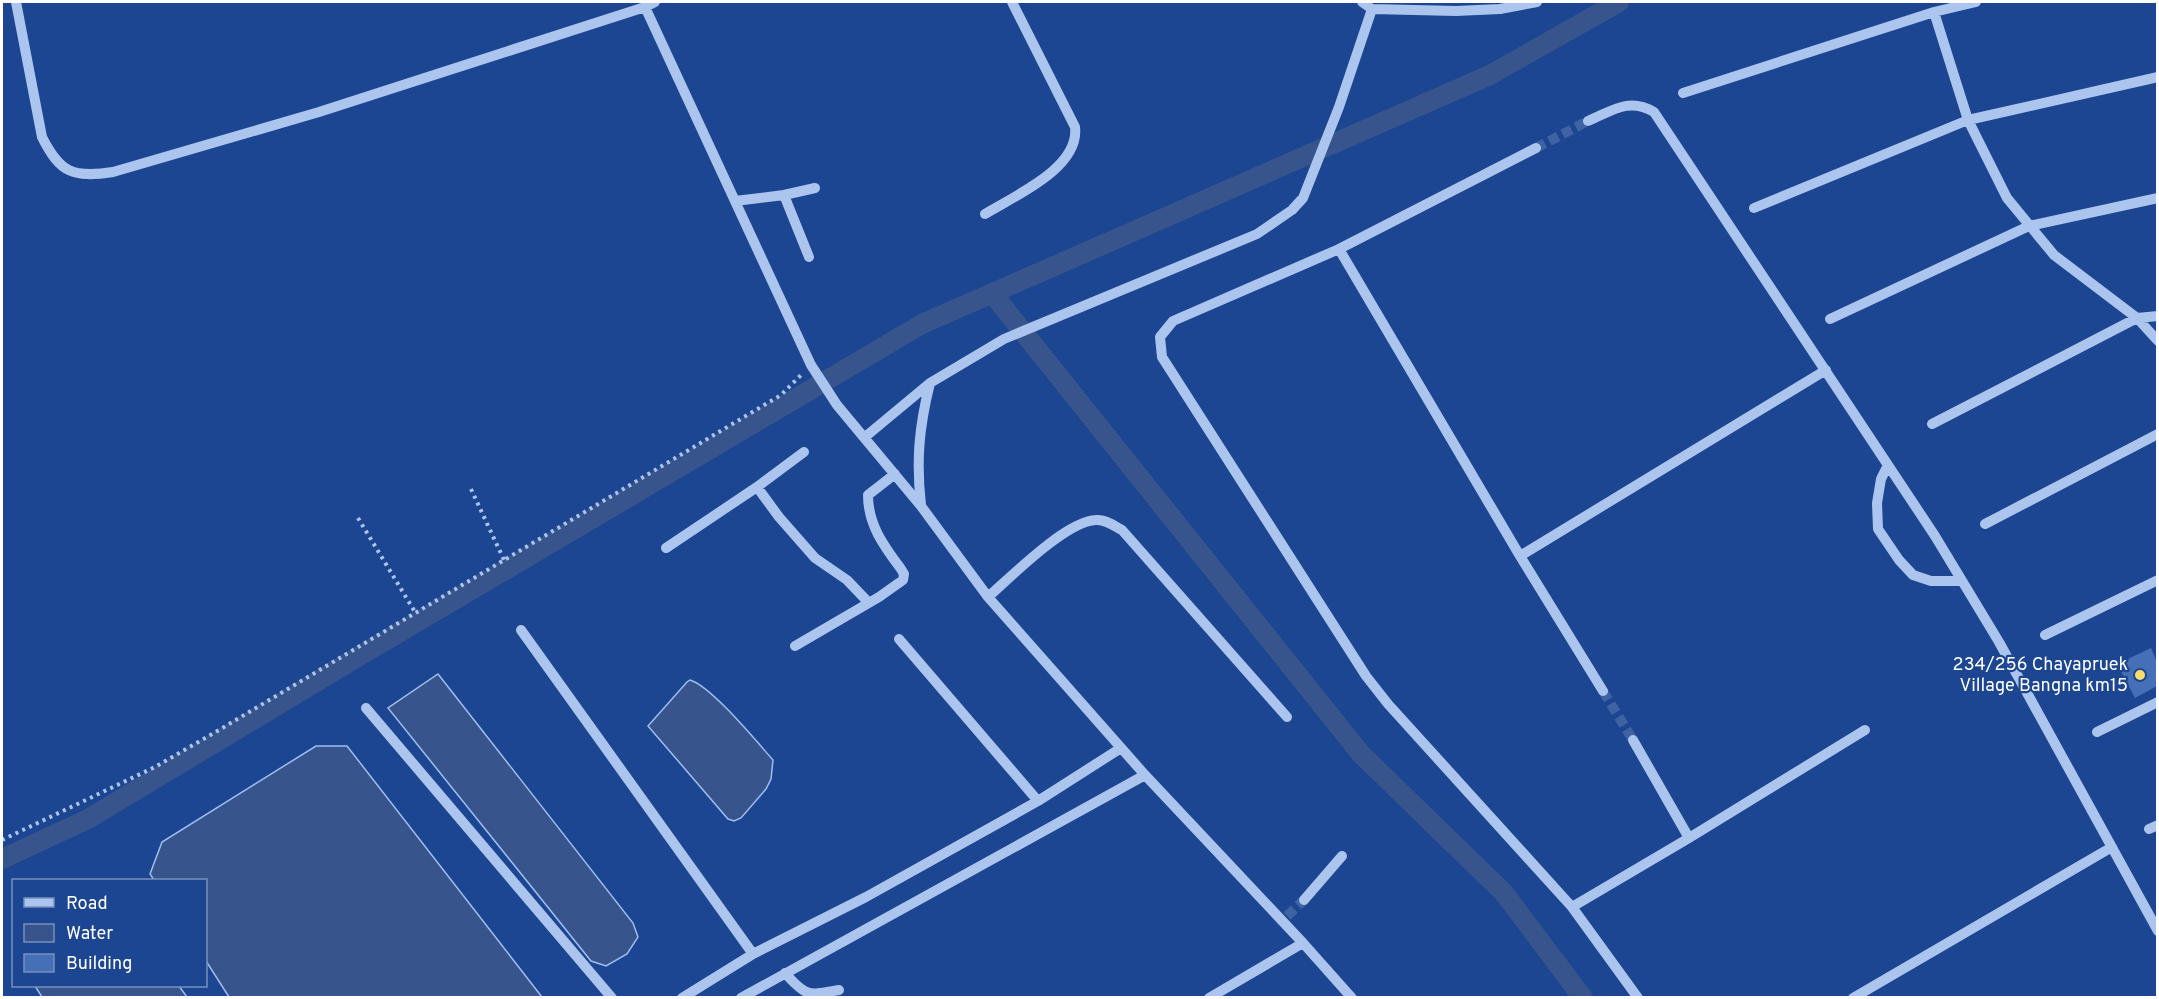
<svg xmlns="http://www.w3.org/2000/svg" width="2159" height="999" font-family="Overpass,sans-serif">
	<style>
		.water { fill: #37558c; stroke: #9fbef0; stroke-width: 1.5 }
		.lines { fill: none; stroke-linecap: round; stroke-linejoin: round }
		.canal { stroke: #37558c; stroke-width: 20 }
		.building { fill: #4570b8 }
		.minor-tunnel { stroke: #3e62a2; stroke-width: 10; stroke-dasharray: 10 5; stroke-linecap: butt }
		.path { stroke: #acc5ee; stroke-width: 4; stroke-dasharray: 3 4.5; stroke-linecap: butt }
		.minor { stroke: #acc5ee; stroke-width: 10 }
		.poi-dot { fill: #fede6a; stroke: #1c4691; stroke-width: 2 }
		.labels { text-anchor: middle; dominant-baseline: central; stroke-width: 4.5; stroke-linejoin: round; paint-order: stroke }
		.poi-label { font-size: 18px; fill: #fff; stroke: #1c4691; text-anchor: end }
	</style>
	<rect width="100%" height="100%" fill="#1c4691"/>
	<!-- water -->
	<path class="water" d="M438,674L633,923L638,937L627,954L606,966L591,961L388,708Z
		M690,680C711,686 757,742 773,760L771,779L766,789L741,818L734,821L728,819L648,726L687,682Z
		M316,746H347L542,997H229L206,961V880H154L150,874L162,842Z
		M35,986H179L187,997H42Z"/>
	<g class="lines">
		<!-- canal -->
		<path class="canal" d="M992,293L1361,754L1504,893L1583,998
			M2,859L88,819L361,655L922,324L1490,75L1619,2"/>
	</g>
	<!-- building -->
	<path class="building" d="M2151,648L2157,662V686L2135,698L2117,664Z"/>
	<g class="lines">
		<!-- minor-tunnel -->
		<path class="minor-tunnel" d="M1536,148L1588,121
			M1603,691L1633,740
			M1287,916L1304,900"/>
		<!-- path -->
		<path class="path" d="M471,489L504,560
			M358,518L415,612
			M2,840L155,767L219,730L781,395L802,374"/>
		<!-- minor -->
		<path class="minor" d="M16,2L42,137C60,173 73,178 113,172L319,112L645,7L655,2
			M645,7L811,365L837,405L921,506L988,597L1145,775L1303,943L1352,998
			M1372,9L1456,11L1500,9L1537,2
			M1934,12L1968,120L2007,198L2054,255L2137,318L2158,341
			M1683,93L1934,12L1976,2
			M1588,121C1612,111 1629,97 1654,112L1935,536L1999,642L2158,931
			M1536,148L1339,249L1173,321L1160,337L1162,357L1366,676L1388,704L1572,907L1638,998
			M784,195L809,257
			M735,201L784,195L815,188
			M1754,208L1968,120L2158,77
			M985,214C1014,196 1080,168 1075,127L1012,2
			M1339,249L1520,556L1603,691
			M1830,319L2029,226L2158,198
			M1932,424L2137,318L2158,316
			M865,437L930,383L1004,339L1257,234L1292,210L1303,198L1339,107L1372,9L1362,2
			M1888,465L1881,479L1877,503L1878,529L1899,560L1913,575L1931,581H1962
			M757,487L804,452
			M921,505C916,461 919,427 930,383
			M1985,524L2158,434
			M666,548L757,487L779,517L815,558L847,580L869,603
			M1520,556L1826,370
			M988,597C1011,577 1066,521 1096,520C1105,519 1114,526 1122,530L1287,717
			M521,630L753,954
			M2045,635L2158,580
			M899,639L1038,801
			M795,646L879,597L903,580L904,574L901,569C884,546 868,525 868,495L895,474
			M366,708L612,998
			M2097,732L2158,702
			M1633,740L1689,838
			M2149,829L2158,825
			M1304,900L1342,856
			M1572,907L1689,838L1865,730
			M785,973C807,998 809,995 839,990
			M682,998L753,954L866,897L1038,801L1121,748
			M741,998L1145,775
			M1209,998L1303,943
			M1853,998L2112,847"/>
	</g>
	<!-- markers -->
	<circle class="poi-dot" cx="2140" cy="675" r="6"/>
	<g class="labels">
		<!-- poi labels -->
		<g class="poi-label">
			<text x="2128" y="665">234/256 Chayapruek<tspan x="2128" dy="21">Village Bangna km15</tspan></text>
		</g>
	</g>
	<!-- border -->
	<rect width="2159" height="999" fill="none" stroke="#ffffff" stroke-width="6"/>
	<!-- legend -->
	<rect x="12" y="879" width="195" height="108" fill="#1c4691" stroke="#7790bd" stroke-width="1.5"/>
	<rect x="24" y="898" width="30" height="9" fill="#acc5ee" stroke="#7790bd" stroke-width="1.5"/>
	<text x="66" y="909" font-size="18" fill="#ffffff">Road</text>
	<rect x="24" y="924" width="30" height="18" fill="#37558c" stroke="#7790bd" stroke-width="1.5"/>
	<text x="66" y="939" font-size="18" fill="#ffffff">Water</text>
	<rect x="24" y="954" width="30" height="18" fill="#4570b8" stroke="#7790bd" stroke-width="1.5"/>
	<text x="66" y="969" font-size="18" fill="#ffffff">Building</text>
</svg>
